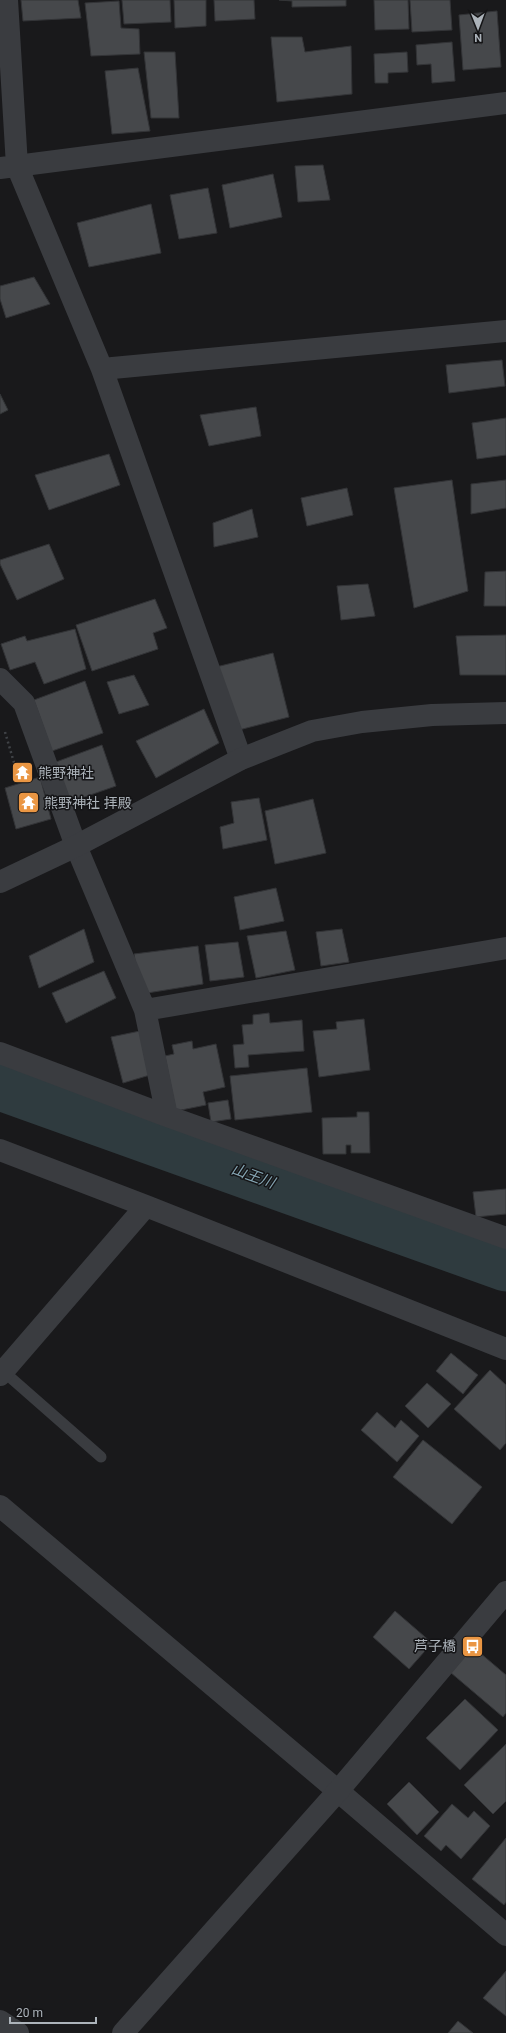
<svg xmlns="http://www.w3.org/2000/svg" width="506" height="2033" font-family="Roboto,'Noto Sans JP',sans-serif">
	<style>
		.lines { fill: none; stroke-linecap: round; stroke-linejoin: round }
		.river { stroke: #2f3b3f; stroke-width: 51 }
		.building { fill: #46484b; stroke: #333437 }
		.path { stroke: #404347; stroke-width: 2.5; stroke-dasharray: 2 3; stroke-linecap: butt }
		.service { stroke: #3a3c40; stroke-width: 11 }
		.minor { stroke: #3a3c40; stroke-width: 22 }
		.tertiary { stroke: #3a3c40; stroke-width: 22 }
		.labels { text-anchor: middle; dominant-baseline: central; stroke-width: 3; stroke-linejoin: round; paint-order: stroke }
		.poi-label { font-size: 14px; fill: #acb3ba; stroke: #141416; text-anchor: start }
		.water-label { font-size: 15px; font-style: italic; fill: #85a5b3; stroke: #141416 }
	</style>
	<rect width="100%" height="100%" fill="#19191b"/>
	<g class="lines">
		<!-- river -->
		<path class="river" d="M0,1085L506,1266"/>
	</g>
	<!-- building -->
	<path class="building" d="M21,0H78L81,18L23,21Z
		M122,0H170L171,22L124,24Z
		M174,0H206V26L175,28Z
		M214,0H254L255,19L215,21Z
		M279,0H346V6L292,7V1Z
		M374,0H408L409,29L375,30Z
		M410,0H450L452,30L412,32Z
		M119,1L121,28L139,29L140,54L91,56L85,3Z
		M497,11L501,67L463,70L459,15Z
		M271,37H302L305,52L351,46L352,94L277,102Z
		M452,42L455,81L432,83L431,64L417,65L416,45Z
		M144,52H175L179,118H151Z
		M407,52L408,72L388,73V83H375L374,54Z
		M138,68L150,131L112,134L105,71Z
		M323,165L330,200L298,202L295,166Z
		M273,174L282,217L230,228L222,185Z
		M208,188L217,233L179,239L170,195Z
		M151,204L161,253L89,267L77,223Z
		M34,277L50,304L6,318L0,299V286Z
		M502,360L505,386L449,393L446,365Z
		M0,394L8,410L0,414Z
		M256,407L261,436L209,446L200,415Z
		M506,418V455L477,459L472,423Z
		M109,454L120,485L49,510L35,475Z
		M452,480L468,591L414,608L394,488Z
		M506,480V508L471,514V484Z
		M347,488L353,515L307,526L301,498Z
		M252,509L258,537L214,547L213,523Z
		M49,544L64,579L17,600L0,564V560Z
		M506,571V606H484L485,572Z
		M368,584L375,616L341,620L337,586Z
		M155,599L167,628L153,633L158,649L92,671L76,625Z
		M75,629L86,669L44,684L35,662L10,670L1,644L25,636L27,641Z
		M506,635V675H460L456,636Z
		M273,653L289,717L235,731L216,667Z
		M134,675L149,705L119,714L107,682Z
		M85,681L103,733L52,751L34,700Z
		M204,709L219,743L156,778L136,741Z
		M102,745L116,786L70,802L56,762Z
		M40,777L51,819L16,829L5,788Z
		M259,798L267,840L223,849L220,827L234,823L231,802Z
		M313,799L326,853L275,864L265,811Z
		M276,888L284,921L240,930L234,897Z
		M84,929L94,962L39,988L29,956Z
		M342,929L349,962L321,966L316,932Z
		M286,931L295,970L256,978L247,936Z
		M238,942L244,977L210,981L205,945Z
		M198,946L203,984L141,994L134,954Z
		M104,971L116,998L66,1023L52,993Z
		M269,1013L270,1023L302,1020L304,1051L248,1055L249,1067L235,1068L233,1045L244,1044L242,1025L253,1024V1015Z
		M364,1019L370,1070L319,1077L313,1031L337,1029L336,1022Z
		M140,1031L150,1075L123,1083L111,1037Z
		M192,1041L193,1049L216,1044L225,1087L203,1092L206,1105L176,1111L165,1056L174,1054L172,1045Z
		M307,1068L312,1112L235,1120L230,1076Z
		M228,1100L231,1119L211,1122L208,1103Z
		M357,1112H369L370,1153H351V1145H346V1154H323L322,1118L357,1117Z
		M506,1189V1214L476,1217L473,1192Z
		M451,1353L478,1375L463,1394L436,1371Z
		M490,1370L506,1385V1443L500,1450L454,1409Z
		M427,1383L451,1404L428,1428L405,1406Z
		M377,1412L395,1428L401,1420L419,1436L397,1462L361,1430Z
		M423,1440L482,1487L452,1524L393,1477Z
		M395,1611L432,1643L409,1669L373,1637Z
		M472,1646L506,1675V1713L503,1717L450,1672Z
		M465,1699L498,1730L460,1770L426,1738Z
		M506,1744V1801L493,1814L464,1785Z
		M409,1782L439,1812L417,1835L387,1804Z
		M452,1804L468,1818L474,1811L490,1826L461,1859L446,1845L441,1851L424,1836Z
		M506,1838V1902L504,1905L472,1879Z
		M506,1971V2016L483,1998Z
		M458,2021L473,2033H448Z"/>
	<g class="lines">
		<!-- path -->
		<path class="path" d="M5,732L20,783"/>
		<!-- service -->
		<path class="service" d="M3,1371L101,1457"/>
		<!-- minor -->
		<path class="minor" d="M7,0L17,166L102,369L241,759
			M0,168L506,103
			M102,369L506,331
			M0,679L24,703L76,846L145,1010L167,1116L506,1238
			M145,1010L506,948
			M0,1053L167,1116
			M0,1150L146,1206L506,1349
			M0,1375L146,1206
			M0,1506L338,1791L506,1935"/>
		<!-- tertiary -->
		<path class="tertiary" d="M0,882L76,846L241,759L312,731L362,722L432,715L506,713
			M0,2021L18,2033
			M123,2033L338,1791L506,1592"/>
	</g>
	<!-- icons -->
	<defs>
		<symbol id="temple-square" viewBox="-11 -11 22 22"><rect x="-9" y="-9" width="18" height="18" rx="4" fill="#ea9643" stroke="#141416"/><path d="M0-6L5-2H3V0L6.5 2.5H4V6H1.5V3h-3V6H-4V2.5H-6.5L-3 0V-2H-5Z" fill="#fff"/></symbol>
		<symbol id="bus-square" viewBox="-11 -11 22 22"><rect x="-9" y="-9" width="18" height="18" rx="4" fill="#ea9643" stroke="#141416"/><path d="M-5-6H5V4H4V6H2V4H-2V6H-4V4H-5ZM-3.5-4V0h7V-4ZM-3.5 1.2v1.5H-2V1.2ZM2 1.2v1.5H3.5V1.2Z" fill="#fff"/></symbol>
	</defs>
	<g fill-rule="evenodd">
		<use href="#temple-square" x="10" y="760" width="25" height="25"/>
		<use href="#temple-square" x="16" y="790" width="25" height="25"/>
		<use href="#bus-square" x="460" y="1634" width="25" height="25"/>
	</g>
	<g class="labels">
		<!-- poi labels -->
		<g class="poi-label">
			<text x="38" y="773">熊野神社</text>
			<text x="44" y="803">熊野神社 拝殿</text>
			<text x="456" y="1646" text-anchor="end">芦子橋</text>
		</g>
		<!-- water labels -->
		<g class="water-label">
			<text transform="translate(253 1176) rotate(20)">山王川</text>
		</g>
	</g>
	<!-- north arrow -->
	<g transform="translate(478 28) rotate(179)" stroke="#141416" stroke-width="3" paint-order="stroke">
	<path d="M0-3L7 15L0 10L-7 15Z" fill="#acb3ba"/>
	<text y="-6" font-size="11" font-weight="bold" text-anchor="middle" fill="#acb3ba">N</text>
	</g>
	<!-- scale -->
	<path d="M10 2017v6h86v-6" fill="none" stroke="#acb3ba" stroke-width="2"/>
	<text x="16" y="2017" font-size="12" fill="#acb3ba" stroke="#141416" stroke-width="3" paint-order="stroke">20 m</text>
</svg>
